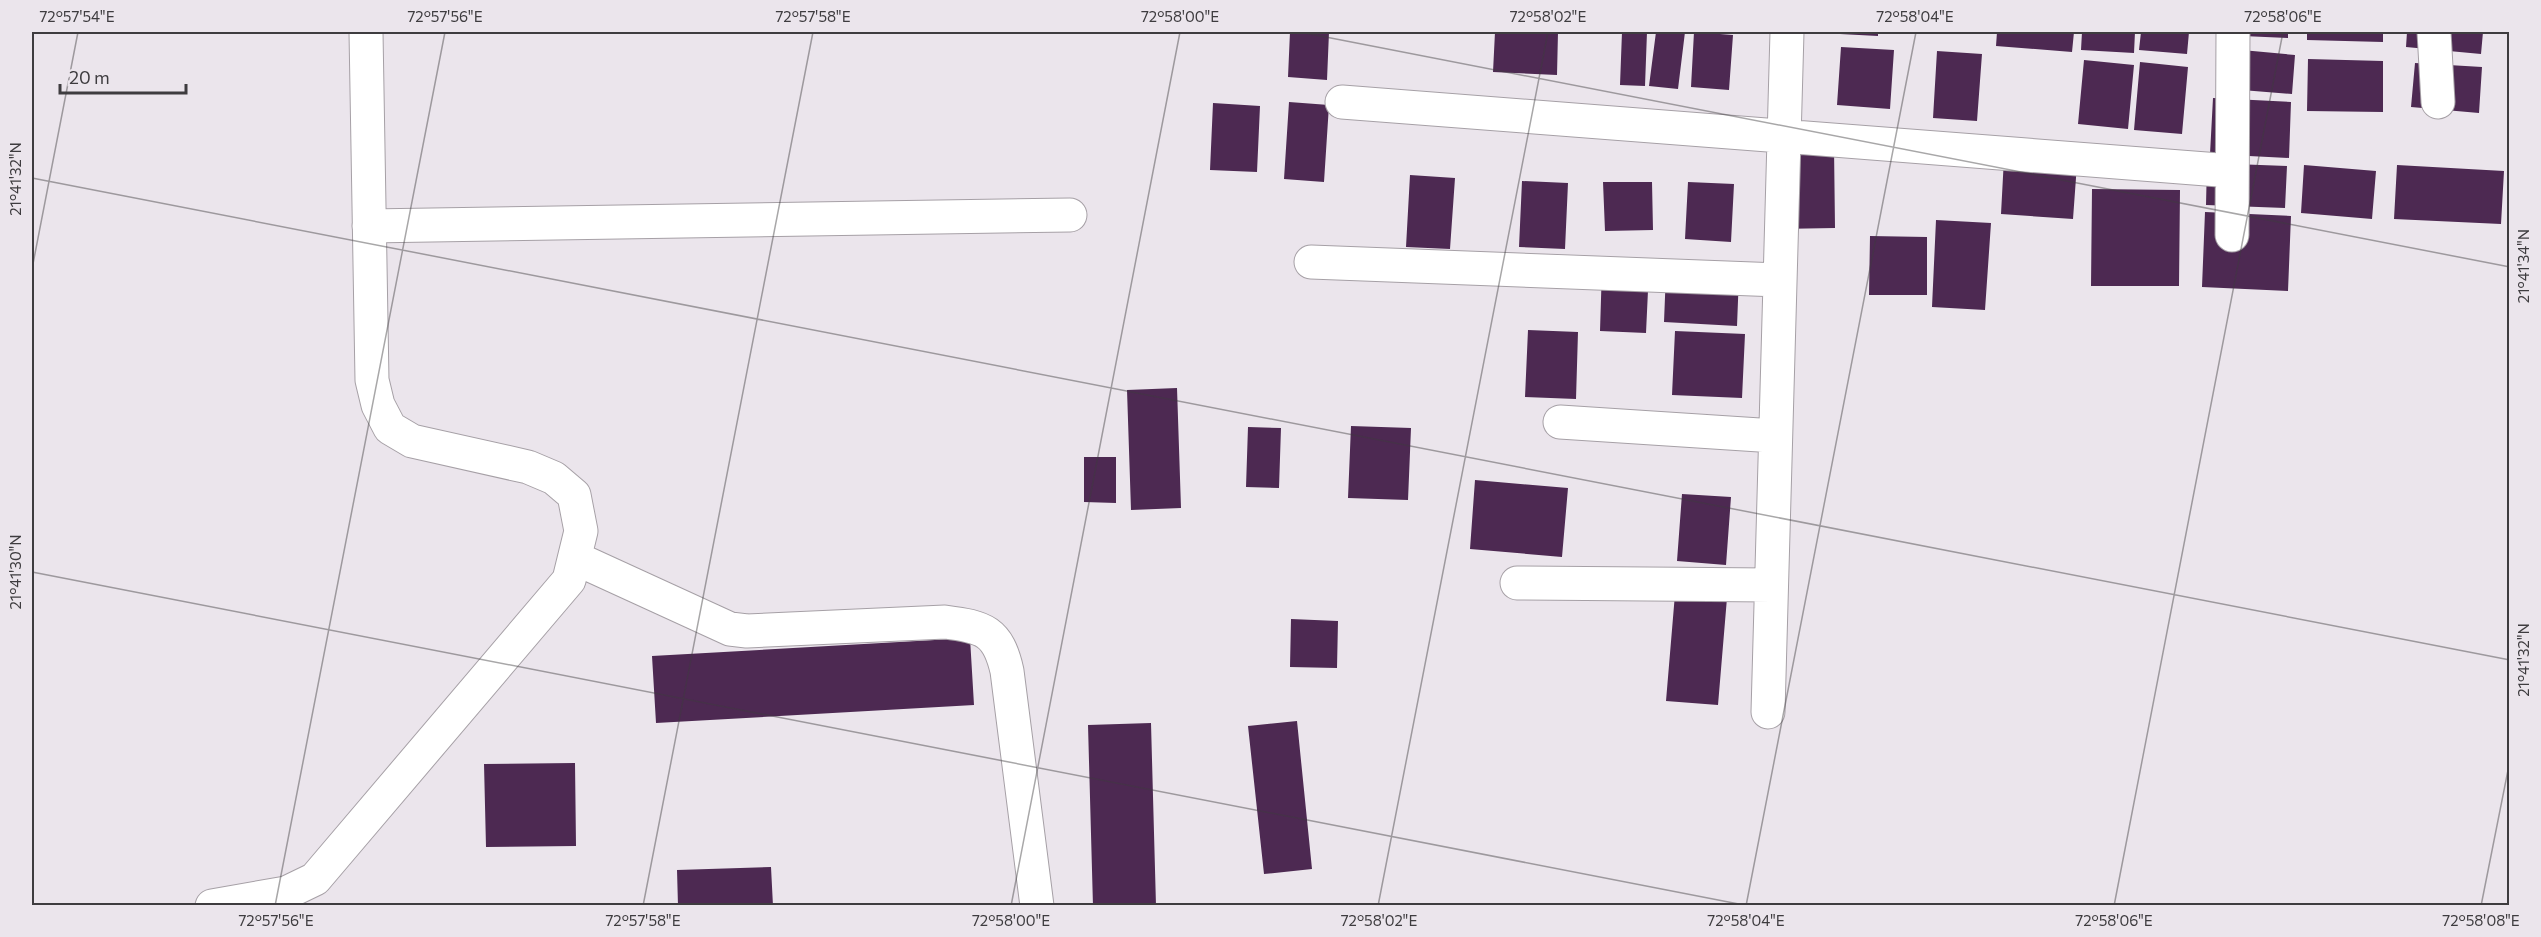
<svg xmlns="http://www.w3.org/2000/svg" width="2541" height="937" font-family="Commissioner,sans-serif">
	<style>
		.building { fill: #4d2952 }
		.lines { fill: none; stroke-linecap: round; stroke-linejoin: round }
		.minor-casing { stroke: #a6a0a6; stroke-width: 35 }
		.minor { stroke: #fff; stroke-width: 33 }
		.ticks { fill: none; stroke: #3e3c3f; stroke-width: 1.5; stroke-opacity: 0.45 }
		.neatline { fill: none; stroke: #3e3c3f; stroke-width: 2 }
		.ticks-label { font-size: 15px; text-anchor: middle; fill: #3e3c3f }
	</style>
	<rect width="100%" height="100%" fill="#ebe5ec"/>
	<!-- building -->
	<path class="building" d="M1290,32H1329L1327,80L1288,77Z
		M1495,32H1558L1557,75L1493,72Z
		M1622,32H1647L1645,86L1620,85Z
		M1656,32H1685L1678,89L1649,86Z
		M1694,32L1733,35L1729,90L1691,87Z
		M1840,32H1878V36L1840,34Z
		M1997,32H2074L2072,52L1996,46Z
		M2082,32H2135L2134,53L2081,50Z
		M2141,32H2189L2187,54L2139,50Z
		M2220,32H2288V38L2220,35Z
		M2307,32H2383V42L2307,40Z
		M2407,32H2483L2481,54L2406,47Z
		M1841,47L1894,50L1890,109L1837,105Z
		M2220,48L2295,55L2292,94L2217,88Z
		M1937,51L1982,54L1977,121L1933,118Z
		M2308,59L2383,61V112L2307,111Z
		M2084,60L2134,65L2128,129L2078,124Z
		M2140,62L2188,67L2182,134L2134,130Z
		M2415,63L2482,67L2479,113L2411,107Z
		M2213,98L2291,102L2289,158L2210,154Z
		M1289,102L1329,105L1324,182L1284,179Z
		M1213,103L1260,106L1257,172L1210,170Z
		M1834,147L1835,228L1775,229L1773,148Z
		M2004,158L2077,164L2073,219L2001,214Z
		M2207,163L2287,166L2285,208L2206,205Z
		M2304,165L2376,171L2372,219L2301,213Z
		M2397,165L2504,171L2501,224L2394,219Z
		M1410,175L1455,178L1450,249L1406,247Z
		M1522,181L1568,183L1565,249L1519,247Z
		M1603,182H1652L1653,230L1605,231Z
		M1688,182L1734,184L1731,242L1685,239Z
		M2092,189L2180,190L2179,286H2091Z
		M2205,212L2291,216L2288,291L2202,287Z
		M1936,220L1991,223L1985,310L1932,307Z
		M1870,236L1927,237V295H1869Z
		M1602,267L1649,269L1646,333L1600,331Z
		M1666,272L1739,275L1737,326L1664,322Z
		M1528,330L1578,332L1576,399L1525,397Z
		M1675,331L1745,334L1742,398L1672,395Z
		M1177,388L1181,508L1131,510L1127,390Z
		M1351,426L1411,428L1408,500L1348,498Z
		M1248,427L1281,428L1279,488L1246,487Z
		M1084,457H1116V503L1084,502Z
		M1475,480L1568,488L1562,557L1470,549Z
		M1682,494L1731,497L1726,565L1677,561Z
		M1676,582L1728,586L1718,705L1666,701Z
		M1291,619L1338,621L1337,668L1290,667Z
		M970,638L974,705L656,723L652,656Z
		M1297,721L1312,869L1264,874L1248,726Z
		M1151,723L1156,906H1093L1088,725Z
		M575,763L576,846L486,847L484,764Z
		M771,867L773,906H678L677,870Z"/>
	<g class="lines">
		<defs>
			<path id="minor" d="M2434,32L2438,102
				M1342,102L2232,171
				M369,226L1070,215
				M2232,235L2233,32
				M1311,262L1779,280
				M1560,422L1775,436
				M575,558L730,629L747,631L945,622C984,627 998,631 1007,671L1037,906
				M1517,583L1771,585
				M1768,712L1787,32
				M212,906L286,893L315,879L569,580L581,531L574,495L554,478L528,467L412,441L390,428L378,405L372,380L366,32"/>
		</defs>
		<!-- minor casing -->
		<use href="#minor" class="minor-casing"/>
		<!-- minor -->
		<use href="#minor" class="minor"/>
	</g>
	<!-- ticks -->
	<path class="ticks" d="M1300,32L2510,267M32,178L2510,660M32,269L78,32M32,572L1749,906M275,906L445,32M643,906L813,32M1011,906L1180,32M1378,906L1548,32M1746,906L1916,32M2114,906L2283,32M2481,906L2510,760"/>
	<!-- border -->
	<rect width="2541" height="937" fill="none" stroke="#ebe5ec" stroke-width="66"/>
	<!-- scale -->
	<path d="M60 84v9h126v-9" fill="none" stroke="#3e3c3f" stroke-width="3"/>
	<text x="69" y="84" font-size="18" fill="#3e3c3f" stroke="#ebe5ec" stroke-width="4.5" paint-order="stroke">20 m</text>
	<rect x="33" y="33" width="2475" height="871" class="neatline"/>
	<g class="ticks-label">
		<text x="77" y="22">72°57'54"E</text>
		<text x="445" y="22">72°57'56"E</text>
		<text x="813" y="22">72°57'58"E</text>
		<text x="1180" y="22">72°58'00"E</text>
		<text x="1548" y="22">72°58'02"E</text>
		<text x="1915" y="22">72°58'04"E</text>
		<text x="2283" y="22">72°58'06"E</text>
		<text transform="translate(16 179) rotate(-90)" y="5">21°41'32"N</text>
		<text transform="translate(2524 266) rotate(-90)" y="5">21°41'34"N</text>
		<text transform="translate(16 572) rotate(-90)" y="5">21°41'30"N</text>
		<text transform="translate(2524 660) rotate(-90)" y="5">21°41'32"N</text>
		<text x="276" y="926">72°57'56"E</text>
		<text x="643" y="926">72°57'58"E</text>
		<text x="1011" y="926">72°58'00"E</text>
		<text x="1379" y="926">72°58'02"E</text>
		<text x="1746" y="926">72°58'04"E</text>
		<text x="2114" y="926">72°58'06"E</text>
		<text x="2481" y="926">72°58'08"E</text>
	</g>
</svg>
